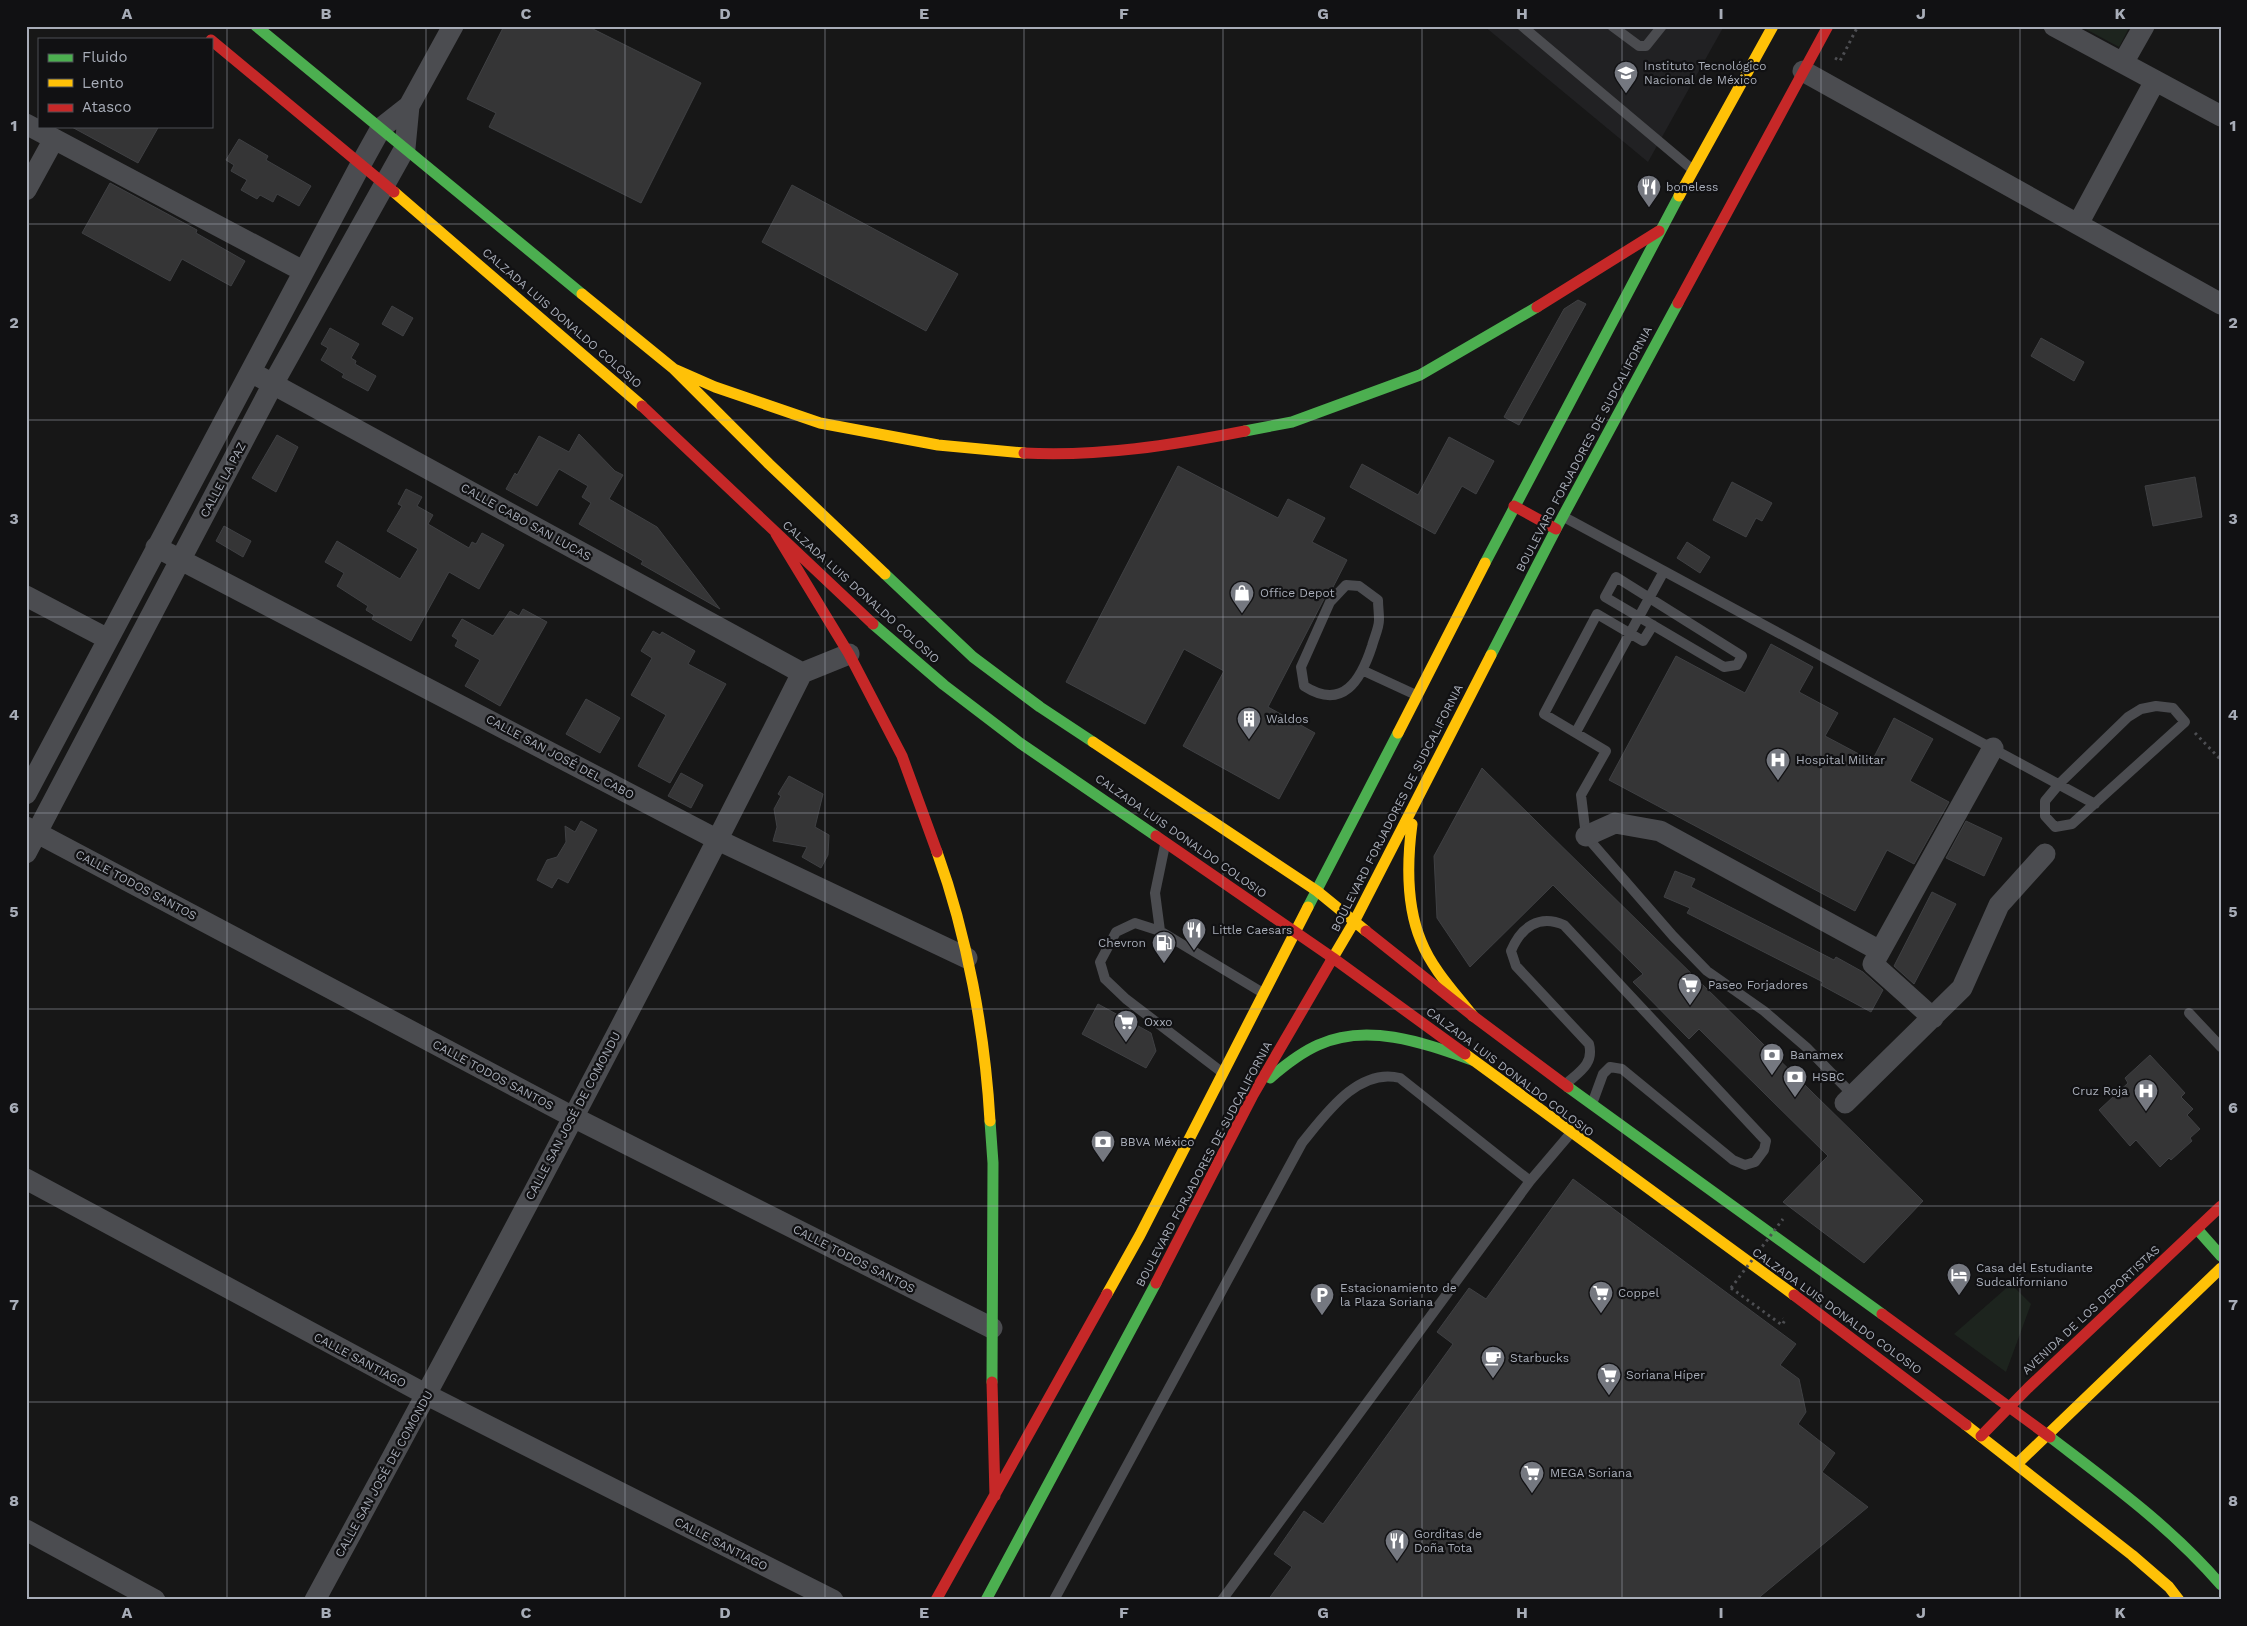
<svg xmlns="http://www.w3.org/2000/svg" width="2247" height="1626" font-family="'Work Sans',sans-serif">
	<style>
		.built { fill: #212123 }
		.green { fill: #1d241e }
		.building { fill: #353536; stroke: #3f4043 }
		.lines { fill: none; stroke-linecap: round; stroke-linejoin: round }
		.path { stroke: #4d4e52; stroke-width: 3; stroke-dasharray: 2.5 4; stroke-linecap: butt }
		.lane { stroke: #4b4c50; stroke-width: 10 }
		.street { stroke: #4b4c50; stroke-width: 21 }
		.fast { stroke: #4caf50; stroke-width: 11 }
		.slow { stroke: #ffc107; stroke-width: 11 }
		.jam { stroke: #c62828; stroke-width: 11 }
		.path-bridge { stroke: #4d4e52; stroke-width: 3; stroke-dasharray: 2.5 4; stroke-linecap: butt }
		.grid { fill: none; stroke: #a8adb8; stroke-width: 1; stroke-opacity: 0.55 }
		.labels { text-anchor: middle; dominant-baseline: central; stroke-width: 4.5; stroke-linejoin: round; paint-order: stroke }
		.poi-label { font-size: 12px; fill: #a8adb8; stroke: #111113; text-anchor: start }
		.street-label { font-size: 12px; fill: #a8adb8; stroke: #111113 }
		.neatline { fill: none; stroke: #a8adb8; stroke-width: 2 }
		.grid-label { font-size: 16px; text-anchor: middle; font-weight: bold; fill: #a8adb8 }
	</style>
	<rect width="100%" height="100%" fill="#171717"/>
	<!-- built -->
	<path class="built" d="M1484,26H1724L1648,162Z"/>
	<!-- green -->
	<path class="green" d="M2080,26H2130L2119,47Z
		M2011,1284L2031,1304L2006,1372L1954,1334Z"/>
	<!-- building -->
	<path class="building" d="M504,26H587L701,83L641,203L489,127L496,113L467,99Z
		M70,126H159L138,163Z
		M239,139L268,156L266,160L311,186L299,206L277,194L273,202L260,195L257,199L241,190L247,180L231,171L234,165L226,160Z
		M110,183L197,230L196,233L245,261L231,286L182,259L170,281L82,233Z
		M792,185L958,274L926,331L762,242Z
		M1578,300L1586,304L1519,425L1504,417L1564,309Z
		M392,306L413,318L403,336L382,324Z
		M330,328L359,344L351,358L356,361L355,364L376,376L368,391L342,377L344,374L321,360L328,348L321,344Z
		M2041,338L2084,362L2074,381L2031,356Z
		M579,434L615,471L623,475L609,499L657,527L720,609L641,564L643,561L579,524L591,503L582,497L588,486L559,469L537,506L506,489L515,473L517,475L539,436L569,452Z
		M277,435L298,447L276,492L252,478Z
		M1449,437L1494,461L1476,494L1462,486L1435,534L1350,487L1362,464L1418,495Z
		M1178,466L1278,518L1288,499L1325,518L1312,542L1347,560L1331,591L1324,599L1268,707L1315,733L1279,799L1183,746L1224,671L1184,649L1145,724L1066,682Z
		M2195,477L2202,517L2153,526L2145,486Z
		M1732,482L1772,503L1762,521L1756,518L1746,537L1713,520Z
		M406,489L422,497L417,506L433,515L428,524L469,548L472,542L476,544L482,533L504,545L479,589L449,572L411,641L372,619L374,615L366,610L368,606L337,586L344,573L325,562L337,541L400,579L418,549L387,531L402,506L398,504Z
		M224,526L251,541L243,557L216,541Z
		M1687,542L1710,557L1700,573L1677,558Z
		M523,609L547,622L500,706L465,686L480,660L455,646L458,640L452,636L462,619L493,636L510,611L519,616Z
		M653,631L660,635L662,632L695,651L688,664L726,684L670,783L638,766L666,715L631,695L652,658L641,651Z
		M1771,644L1813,667L1799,692L1838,713L1825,736L1872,761L1894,718L1933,739L1910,781L1949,802L1914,864L1887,850L1855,911L1609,780L1676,656L1745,693Z
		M586,699L620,718L600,753L566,734Z
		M1482,768L1923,1201L1864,1263L1783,1202L1828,1156L1699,1029L1689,1039L1633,982L1643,974L1553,885L1470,967L1437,918L1434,856Z
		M681,773L703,785L691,808L668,796Z
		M789,776L823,794L815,827L829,835L828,855L821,868L802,857L807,847L773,841L777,827L774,809L781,796L778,794Z
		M581,821L597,830L568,883L558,878L552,888L537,880L547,860L557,857L566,842L565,826L575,832Z
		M1966,821L2002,838L1984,876L1946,858Z
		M1675,871L1695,879L1691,887L1834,960L1836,957L1863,972L1883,990L1871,1012L1821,985L1823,982L1687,913L1690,908L1664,897Z
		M1932,892L1956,904L1914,984L1894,966Z
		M1098,1004L1151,1033L1156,1051L1146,1068L1082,1034Z
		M2150,1055L2185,1093L2181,1097L2193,1109L2187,1115L2200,1129L2190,1138L2192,1141L2171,1160L2169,1158L2160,1167L2136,1140L2130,1146L2099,1110L2128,1083L2125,1078Z
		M1573,1179L1796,1344L1780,1365L1799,1379L1806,1412L1798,1424L1835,1453L1822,1472L1868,1507L1756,1600H1268L1292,1567L1274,1554L1304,1511L1323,1524L1453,1344L1437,1332L1469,1288L1486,1299Z"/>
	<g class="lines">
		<!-- path -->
		<path class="path" d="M1835,58L1840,61L1858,26
			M2195,733L2221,760
			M1731,1288L1782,1325L1785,1320L1783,1318"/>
		<!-- lane -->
		<path class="lane" d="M1522,26L1693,170
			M1612,26L1639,46H1646L1662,26
			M1564,517L2095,804
			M1616,577L1742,656L1737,665L1724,667L1605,597Z
			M1346,585L1359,586L1378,600C1378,606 1379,613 1379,620C1379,628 1374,638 1372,646C1361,680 1343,711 1304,686L1301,667L1330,602Z
			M1653,625L1643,641L1597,614L1544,714L1606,751L1581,795L1586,836L1673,936L1707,971L1764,1011L1806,1047L1853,1095
			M1364,671L1416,695
			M2156,706L2173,708L2185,722L2072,824L2055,827L2045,816V801L2060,783L2128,717L2141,709Z
			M1576,732L1664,571
			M1160,931L1155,893L1165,845
			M2189,1013L2221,1047
			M1223,1073L1126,999L1105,979L1100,962L1116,932L1135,923L1160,931L1263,993
			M1567,1083C1581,1071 1594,1063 1589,1044L1516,966L1511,951C1521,927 1539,914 1564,925L1766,1141L1764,1150L1755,1162L1745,1165L1733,1160L1622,1069L1610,1067L1603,1074L1592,1104
			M1054,1600L1302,1143C1325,1115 1358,1067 1400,1078L1530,1181
			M1222,1600L1530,1181L1570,1134"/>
		<!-- street -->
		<path class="street" d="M2054,26L2221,116
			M2123,63L2144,26
			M1803,71L2221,304
			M26,124L303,271
			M26,190L54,139
			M2078,224L2155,81
			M260,377L802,673
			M156,547L718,840L967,958
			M26,596L108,639
			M26,794L361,164L381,128L409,106L453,26
			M26,827L573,1117L992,1328
			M1586,836L1615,823L1660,831L1880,951
			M26,853L273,384L405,148L409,106
			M1933,1018L1873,964L1993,748
			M1845,1103L1962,988L1999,905L2045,854
			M26,1179L427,1395L833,1600
			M26,1530L155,1600
			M315,1600C482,1293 645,985 802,673L849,654"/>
		<!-- fast -->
		<path class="fast" d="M256,26L582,294
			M1245,431L1292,422L1420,375L1537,307
			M1485,563L1679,196
			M885,574L973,657L1040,707L1093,742
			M873,624L944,685L1020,743L1156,836
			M1491,655L1556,529L1678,303
			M1308,907L1398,733
			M1270,1078C1285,1065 1300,1053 1318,1045C1367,1022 1424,1043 1472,1060
			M1568,1087L1882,1314
			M990,1121L993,1163L992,1382
			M2197,1229L2221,1256
			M2050,1437C2110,1483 2171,1527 2221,1585
			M986,1600L1156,1283"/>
		<!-- slow -->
		<path class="slow" d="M394,192L642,406
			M1679,196L1773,26
			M582,294L674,369L769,464L885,574
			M674,369L715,387L820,423L938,445L1024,453
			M1398,733L1485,563
			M1093,742L1317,891L1366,931
			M1412,824C1407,862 1406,905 1421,941C1432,969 1455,993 1473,1016
			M937,852C967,935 985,1033 990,1121
			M1331,961L1354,922L1491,655
			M1465,1054L1794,1295
			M1107,1294L1140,1235L1308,907
			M1966,1425L2132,1555L2169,1587L2179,1600
			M2017,1464L2221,1268"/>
		<!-- jam -->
		<path class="jam" d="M211,40L394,192
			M1678,303L1828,26
			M1537,307L1659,231
			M642,406L873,624
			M1024,453C1098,457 1173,445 1245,431
			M1514,506L1556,529
			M776,534L849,654L902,756L937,852
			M1156,836L1333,958L1465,1054
			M1366,931L1473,1016L1568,1087
			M1156,1283L1253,1095L1331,961
			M1794,1295L1966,1425
			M1882,1314L2050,1437
			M992,1382L995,1496
			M1981,1436L2028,1388L2221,1206
			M936,1600L1107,1294"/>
		<!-- path-bridge -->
		<path class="path-bridge" d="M1731,1288L1783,1219"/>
	</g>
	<!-- grid -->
	<path class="grid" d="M227,26V1600M426,26V1600M625,26V1600M825,26V1600M1024,26V1600M1223,26V1600M1422,26V1600M1622,26V1600M1821,26V1600M2020,26V1600M26,224H2221M26,420H2221M26,617H2221M26,813H2221M26,1009H2221M26,1206H2221M26,1402H2221"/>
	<!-- icons -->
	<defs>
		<symbol id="university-pin" viewBox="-11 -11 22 30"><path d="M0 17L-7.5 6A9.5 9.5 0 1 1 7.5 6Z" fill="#757880" stroke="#111113"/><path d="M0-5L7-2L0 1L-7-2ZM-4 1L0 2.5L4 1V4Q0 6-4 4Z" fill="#fff"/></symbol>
		<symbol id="restaurant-pin" viewBox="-11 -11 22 30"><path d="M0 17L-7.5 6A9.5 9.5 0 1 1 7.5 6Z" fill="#757880" stroke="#111113"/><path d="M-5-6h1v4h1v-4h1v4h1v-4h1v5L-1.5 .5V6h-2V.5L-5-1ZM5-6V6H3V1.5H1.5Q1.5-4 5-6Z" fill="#fff"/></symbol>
		<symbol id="shop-pin" viewBox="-11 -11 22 30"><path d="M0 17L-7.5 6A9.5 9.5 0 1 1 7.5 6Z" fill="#757880" stroke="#111113"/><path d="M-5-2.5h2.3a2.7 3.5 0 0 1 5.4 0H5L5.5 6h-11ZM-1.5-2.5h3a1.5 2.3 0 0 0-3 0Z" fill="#fff"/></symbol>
		<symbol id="building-pin" viewBox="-11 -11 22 30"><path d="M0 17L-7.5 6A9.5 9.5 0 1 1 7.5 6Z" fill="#757880" stroke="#111113"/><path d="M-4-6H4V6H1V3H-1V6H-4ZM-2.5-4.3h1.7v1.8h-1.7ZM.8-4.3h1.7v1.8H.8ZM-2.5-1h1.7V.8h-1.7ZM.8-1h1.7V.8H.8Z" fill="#fff"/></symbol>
		<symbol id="hospital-pin" viewBox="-11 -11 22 30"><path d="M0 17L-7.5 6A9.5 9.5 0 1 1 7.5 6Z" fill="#757880" stroke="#111113"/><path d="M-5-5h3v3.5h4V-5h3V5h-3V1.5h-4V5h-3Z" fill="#fff"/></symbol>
		<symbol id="fuel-pin" viewBox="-11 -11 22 30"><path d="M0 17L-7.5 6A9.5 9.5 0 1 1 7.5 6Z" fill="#757880" stroke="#111113"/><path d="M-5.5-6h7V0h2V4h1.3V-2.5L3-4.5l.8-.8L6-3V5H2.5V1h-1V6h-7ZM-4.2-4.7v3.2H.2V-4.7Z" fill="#fff"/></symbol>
		<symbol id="supermarket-pin" viewBox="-11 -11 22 30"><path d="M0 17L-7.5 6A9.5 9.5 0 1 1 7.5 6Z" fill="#757880" stroke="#111113"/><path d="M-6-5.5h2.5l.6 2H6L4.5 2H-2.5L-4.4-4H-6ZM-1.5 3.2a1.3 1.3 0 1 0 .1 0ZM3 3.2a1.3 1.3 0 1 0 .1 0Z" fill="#fff"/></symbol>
		<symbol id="bank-pin" viewBox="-11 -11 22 30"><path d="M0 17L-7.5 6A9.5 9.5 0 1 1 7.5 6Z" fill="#757880" stroke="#111113"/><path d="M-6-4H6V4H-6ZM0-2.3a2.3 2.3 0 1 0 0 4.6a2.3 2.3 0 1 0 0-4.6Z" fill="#fff"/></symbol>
		<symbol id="hotel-pin" viewBox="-11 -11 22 30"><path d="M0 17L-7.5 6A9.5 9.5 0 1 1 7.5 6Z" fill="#757880" stroke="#111113"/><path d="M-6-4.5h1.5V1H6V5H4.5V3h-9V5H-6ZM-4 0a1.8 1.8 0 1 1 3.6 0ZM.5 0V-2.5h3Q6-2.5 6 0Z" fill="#fff"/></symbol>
		<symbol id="parking-pin" viewBox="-11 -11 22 30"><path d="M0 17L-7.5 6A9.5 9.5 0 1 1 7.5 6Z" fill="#757880" stroke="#111113"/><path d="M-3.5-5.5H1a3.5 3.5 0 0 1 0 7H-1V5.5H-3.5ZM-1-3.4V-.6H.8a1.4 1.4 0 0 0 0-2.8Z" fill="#fff"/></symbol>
		<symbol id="cafe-pin" viewBox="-11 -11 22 30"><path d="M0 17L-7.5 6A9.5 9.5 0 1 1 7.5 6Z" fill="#757880" stroke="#111113"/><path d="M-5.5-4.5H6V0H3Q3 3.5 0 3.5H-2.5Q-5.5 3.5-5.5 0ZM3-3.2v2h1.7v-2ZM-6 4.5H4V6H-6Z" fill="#fff"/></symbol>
	</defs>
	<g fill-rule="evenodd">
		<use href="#university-pin" x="1612" y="59" width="28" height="38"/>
		<use href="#restaurant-pin" x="1635" y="173" width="28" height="38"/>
		<use href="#shop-pin" x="1228" y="579" width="28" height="38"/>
		<use href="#building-pin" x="1235" y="705" width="28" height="38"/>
		<use href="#hospital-pin" x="1764" y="746" width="28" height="38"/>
		<use href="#restaurant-pin" x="1180" y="916" width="28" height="38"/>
		<use href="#fuel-pin" x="1150" y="929" width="28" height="38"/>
		<use href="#supermarket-pin" x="1676" y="971" width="28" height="38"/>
		<use href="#supermarket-pin" x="1112" y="1008" width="28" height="38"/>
		<use href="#bank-pin" x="1758" y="1041" width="28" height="38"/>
		<use href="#bank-pin" x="1781" y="1063" width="28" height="38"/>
		<use href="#hospital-pin" x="2132" y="1077" width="28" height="38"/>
		<use href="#bank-pin" x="1089" y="1128" width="28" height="38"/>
		<use href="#hotel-pin" x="1945" y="1261" width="28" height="38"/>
		<use href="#supermarket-pin" x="1587" y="1279" width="28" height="38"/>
		<use href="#parking-pin" x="1308" y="1281" width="28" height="38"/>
		<use href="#cafe-pin" x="1479" y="1344" width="28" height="38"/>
		<use href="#supermarket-pin" x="1595" y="1361" width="28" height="38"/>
		<use href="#supermarket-pin" x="1518" y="1459" width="28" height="38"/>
		<use href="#restaurant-pin" x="1383" y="1527" width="28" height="38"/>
	</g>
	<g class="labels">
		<!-- poi labels -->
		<g class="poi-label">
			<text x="1644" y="66">Instituto Tecnológico<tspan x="1644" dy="14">Nacional de México</tspan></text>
			<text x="1666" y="187">boneless</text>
			<text x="1260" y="593">Office Depot</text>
			<text x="1266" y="719">Waldos</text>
			<text x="1796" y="760">Hospital Militar</text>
			<text x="1212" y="930">Little Caesars</text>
			<text x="1146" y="943" text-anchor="end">Chevron</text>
			<text x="1708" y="985">Paseo Forjadores</text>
			<text x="1144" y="1022">Oxxo</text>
			<text x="1790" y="1055">Banamex</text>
			<text x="1812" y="1077">HSBC</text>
			<text x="2128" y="1091" text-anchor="end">Cruz Roja</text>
			<text x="1120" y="1142">BBVA México</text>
			<text x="1976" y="1268">Casa del Estudiante<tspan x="1976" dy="14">Sudcaliforniano</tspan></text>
			<text x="1340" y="1288">Estacionamiento de<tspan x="1340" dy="14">la Plaza Soriana</tspan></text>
			<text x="1618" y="1293">Coppel</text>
			<text x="1510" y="1358">Starbucks</text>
			<text x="1626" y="1375">Soriana Híper</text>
			<text x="1550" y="1473">MEGA Soriana</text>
			<text x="1414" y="1534">Gorditas de<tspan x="1414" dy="14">Doña Tota</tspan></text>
		</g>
		<!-- street labels -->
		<g class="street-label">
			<text transform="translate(562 318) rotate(41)">CALZADA LUIS DONALDO COLOSIO</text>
			<text transform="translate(1584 449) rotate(-62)">BOULEVARD FORJADORES DE SUDCALIFORNIA</text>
			<text transform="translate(223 480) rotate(-62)">CALLE LA PAZ</text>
			<text transform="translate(526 522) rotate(29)">CALLE CABO SAN LUCAS</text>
			<text transform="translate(861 592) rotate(42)">CALZADA LUIS DONALDO COLOSIO</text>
			<text transform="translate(560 757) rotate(28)">CALLE SAN JOSÉ DEL CABO</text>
			<text transform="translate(1397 808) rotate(-63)">BOULEVARD FORJADORES DE SUDCALIFORNIA</text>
			<text transform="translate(1181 836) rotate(35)">CALZADA LUIS DONALDO COLOSIO</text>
			<text transform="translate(136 885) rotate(28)">CALLE TODOS SANTOS</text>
			<text transform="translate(1510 1072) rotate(37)">CALZADA LUIS DONALDO COLOSIO</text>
			<text transform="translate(493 1075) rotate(28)">CALLE TODOS SANTOS</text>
			<text transform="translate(573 1116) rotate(-62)">CALLE SAN JOSÉ DE COMONDU</text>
			<text transform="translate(1204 1164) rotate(-62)">BOULEVARD FORJADORES DE SUDCALIFORNIA</text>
			<text transform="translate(854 1259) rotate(27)">CALLE TODOS SANTOS</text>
			<text transform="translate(2091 1310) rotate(-43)">AVENIDA DE LOS DEPORTISTAS</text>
			<text transform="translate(1837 1311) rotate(36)">CALZADA LUIS DONALDO COLOSIO</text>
			<text transform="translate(360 1360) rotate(28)">CALLE SANTIAGO</text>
			<text transform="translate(384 1474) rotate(-61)">CALLE SAN JOSÉ DE COMONDU</text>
			<text transform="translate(721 1544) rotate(27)">CALLE SANTIAGO</text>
		</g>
	</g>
	<!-- border -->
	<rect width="2247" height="1626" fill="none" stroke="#111113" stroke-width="55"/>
	<!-- legend -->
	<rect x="38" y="38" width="175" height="90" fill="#111113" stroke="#4d4f55"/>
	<rect x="48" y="54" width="25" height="8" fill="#4caf50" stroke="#4d4f55"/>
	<text x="82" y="62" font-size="15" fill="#a8adb8">Fluido</text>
	<rect x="48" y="79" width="25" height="8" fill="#ffc107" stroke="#4d4f55"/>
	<text x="82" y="88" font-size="15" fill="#a8adb8">Lento</text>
	<rect x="48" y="104" width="25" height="8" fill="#c62828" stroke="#4d4f55"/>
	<text x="82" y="112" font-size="15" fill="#a8adb8">Atasco</text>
	<rect x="28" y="28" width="2192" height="1570" class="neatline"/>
	<g class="grid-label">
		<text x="127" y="19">A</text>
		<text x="326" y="19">B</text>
		<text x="526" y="19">C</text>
		<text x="725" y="19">D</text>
		<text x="924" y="19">E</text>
		<text x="1124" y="19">F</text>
		<text x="1323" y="19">G</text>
		<text x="1522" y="19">H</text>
		<text x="1721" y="19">I</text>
		<text x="1921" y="19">J</text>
		<text x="2120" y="19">K</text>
		<text x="14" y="131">1</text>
		<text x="2233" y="131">1</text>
		<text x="14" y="328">2</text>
		<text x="2233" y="328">2</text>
		<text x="14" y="524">3</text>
		<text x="2233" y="524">3</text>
		<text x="14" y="720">4</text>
		<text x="2233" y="720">4</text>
		<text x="14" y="917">5</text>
		<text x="2233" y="917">5</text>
		<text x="14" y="1113">6</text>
		<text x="2233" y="1113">6</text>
		<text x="14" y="1310">7</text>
		<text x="2233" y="1310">7</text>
		<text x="14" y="1506">8</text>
		<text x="2233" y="1506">8</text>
		<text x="127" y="1618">A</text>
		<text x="326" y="1618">B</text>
		<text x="526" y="1618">C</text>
		<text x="725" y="1618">D</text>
		<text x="924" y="1618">E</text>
		<text x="1124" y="1618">F</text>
		<text x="1323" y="1618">G</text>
		<text x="1522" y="1618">H</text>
		<text x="1721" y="1618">I</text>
		<text x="1921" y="1618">J</text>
		<text x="2120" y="1618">K</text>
	</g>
</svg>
